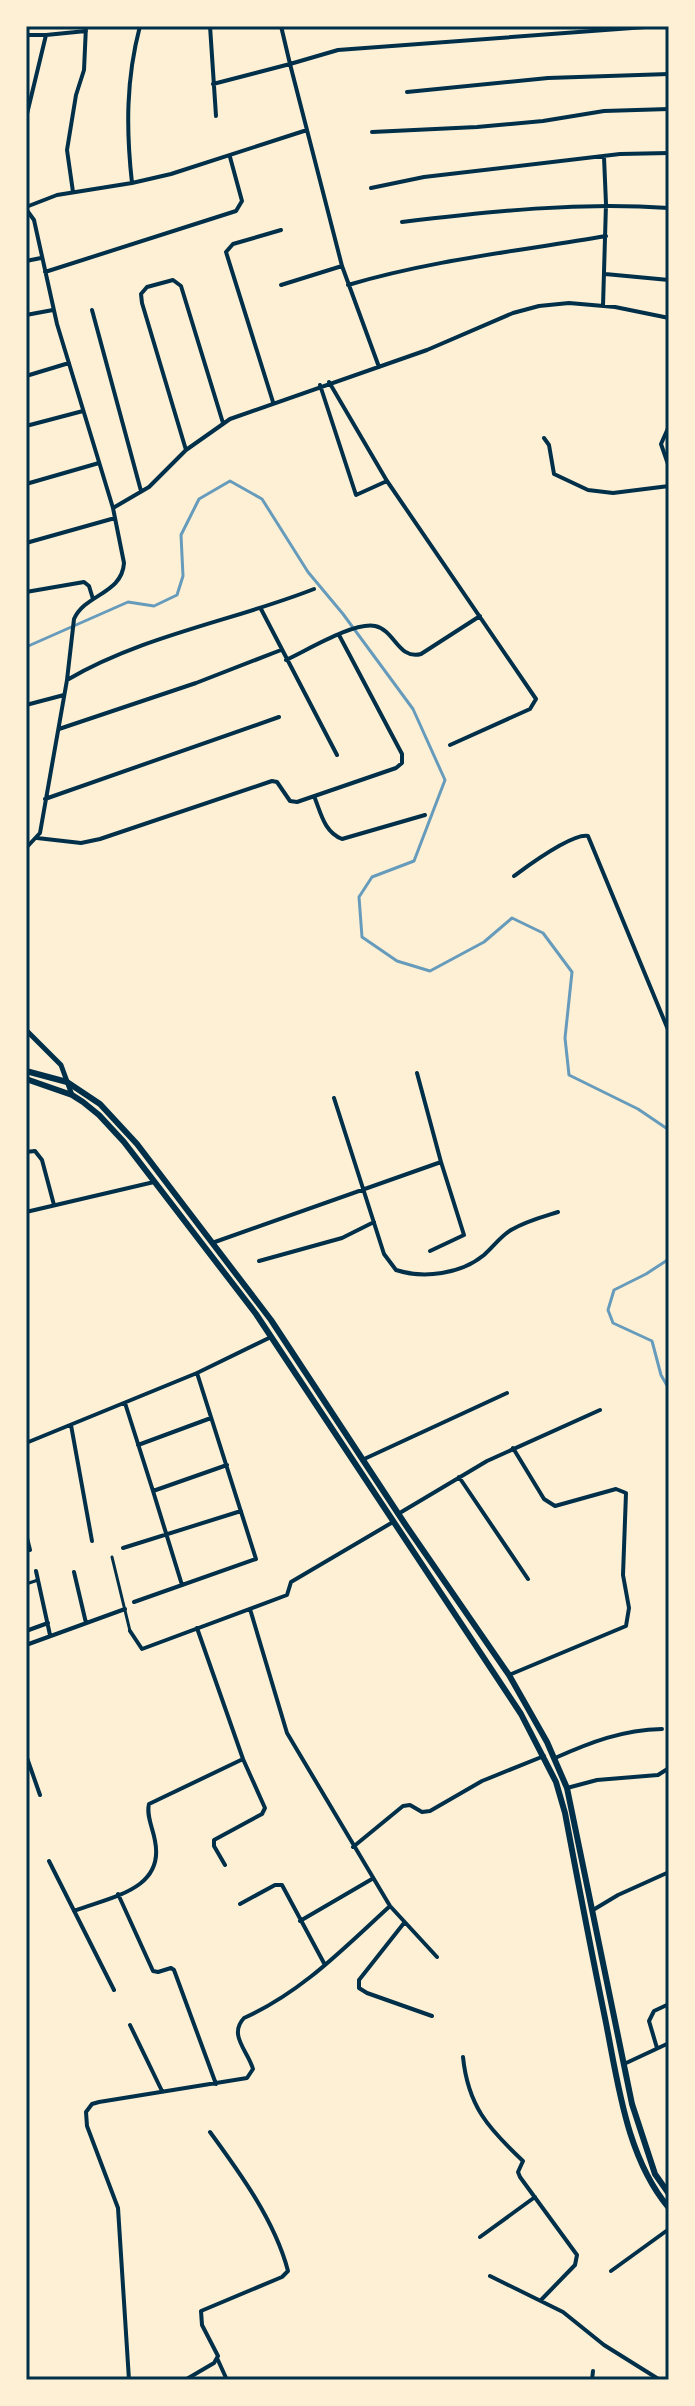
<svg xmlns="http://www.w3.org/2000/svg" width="695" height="2406" font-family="'Archivo Narrow',sans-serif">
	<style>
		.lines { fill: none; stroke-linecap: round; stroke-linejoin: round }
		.stream { stroke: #669bbc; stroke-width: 3 }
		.pedestrian { stroke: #003049; stroke-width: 3 }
		.minor { stroke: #003049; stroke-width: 4 }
		.secondary { stroke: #003049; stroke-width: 5 }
		.trunk { stroke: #003049; stroke-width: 6 }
		.neatline { fill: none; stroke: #003049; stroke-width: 3 }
	</style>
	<rect width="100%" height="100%" fill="#fdf0d5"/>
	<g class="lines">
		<!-- stream -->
		<path class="stream" d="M26,647L128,602L154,606L177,595L183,576L181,535L199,499L230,481L262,499L308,572L343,614L413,709L445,780L414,861L372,877L359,897L362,937L397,961L430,971L484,942L512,918L543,933L572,972L565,1038L569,1075L638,1109L669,1130
			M669,1259L646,1274L614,1290L608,1310L613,1323L652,1341L661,1375L669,1389"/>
		<!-- pedestrian -->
		<path class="pedestrian" d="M112,1557L130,1631
			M26,1584L38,1580"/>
		<!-- minor -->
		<path class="minor" d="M210,26L216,116
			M26,35H46L26,118
			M46,35L86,31
			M213,84L290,64L281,26
			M407,92L548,78L669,74
			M372,132L477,127L543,121L604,111L669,109
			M132,183C126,129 126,79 140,26
			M371,188L424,177L620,154L669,153
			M73,192L67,150L76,95L84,70L86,26
			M26,207L57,195L132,183L171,174L307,130
			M26,209L34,220L57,324L113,508L124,563C122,594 85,594 74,619L67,680L40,833L26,848
			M402,222C494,211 576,202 669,208
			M26,261L41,258
			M45,272L236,211L242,201L230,157
			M605,274L669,280
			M281,285L342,266
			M348,285C432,260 519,251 606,236
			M603,306L606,204L604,157
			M92,310L141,491
			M26,315L53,310
			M379,367L342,266L290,64L338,50L659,26
			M26,376L69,363
			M329,382L387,481L536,699L530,709L450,745
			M320,385L356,495L387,481
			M273,402L226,252L233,244L281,230
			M26,426L83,411
			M669,426L661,444L669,467
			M544,438L549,445L554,474L588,490L613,493L669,486
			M186,450L142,303L141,294L147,287L173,280L181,286L223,423
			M26,484L99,463
			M113,508L149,487L186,450L230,419L427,350L513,313L539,306L569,303L615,307L669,318
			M26,543L115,518
			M26,592L84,582L89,586L93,599
			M261,609L337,755
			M286,660C308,650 353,622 375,626C395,630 398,660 421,654L480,616
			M67,680C144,635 233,621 314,589
			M26,705L64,695
			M59,729L196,683L281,650
			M314,796C321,813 324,832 342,839L425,815
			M45,799L279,717
			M37,838L81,843L100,839L272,781L277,782L290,801L297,802L396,768L402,763V754L339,635
			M514,876C529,865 572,833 588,836L669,1032
			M334,1098L384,1254L396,1270C424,1279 461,1274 484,1255C494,1246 500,1237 511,1230C526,1221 542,1217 558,1212
			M26,1152L35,1151L42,1160L54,1205
			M26,1212L154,1182
			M212,1243L441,1162L417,1073
			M430,1251L464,1235L441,1162
			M259,1261L342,1238L374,1222
			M125,1403L153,1491
			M71,1425L92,1541
			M26,1443L197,1373L271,1337
			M138,1445L211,1418
			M362,1460L507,1393
			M459,1477L528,1579
			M398,1514L487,1461L600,1410
			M26,1534L30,1550
			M123,1548L241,1511
			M36,1571L50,1635
			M74,1572L86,1623
			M182,1585L153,1491L227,1465
			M134,1602L256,1559L197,1373
			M250,1609L287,1733L390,1906L437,1957
			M26,1631L48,1623
			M130,1631L142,1649L287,1595L291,1582L393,1522
			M26,1645L125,1609
			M509,1675L626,1626L629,1608L623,1575L626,1493L616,1489L555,1506L544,1499L513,1448
			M26,1755L40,1795
			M555,1758C591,1742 622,1730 662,1729
			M567,1788L597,1780L658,1775L669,1768
			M353,1847L403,1806L410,1805L422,1812L430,1811L482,1781L544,1756
			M49,1861L114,1990
			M225,1865L214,1846V1840L262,1814L265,1808L243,1759
			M118,1894L153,1971L158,1972L171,1968L174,1970L216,2084
			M240,1904L275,1885H282L325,1965
			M593,1910L618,1895L669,1872
			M74,1911C110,1897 165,1890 155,1841C153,1828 146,1816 149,1804L243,1759L197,1628
			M300,1921L372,1879
			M404,1923L359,1980V1988L367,1993L432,2016
			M130,2025L162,2091
			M657,2048L649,2021L654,2011L669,2004
			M463,2057C468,2106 488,2128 523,2161L518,2172L520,2177L577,2255L575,2265L541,2300
			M624,2064L669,2043
			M480,2237L535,2197
			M611,2271L669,2229
			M490,2276L563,2312L604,2345L660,2380
			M217,2358L227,2380
			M129,2380L118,2208L87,2126L86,2112L92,2104L99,2102L247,2078L253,2069C248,2051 228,2035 244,2018C302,1992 344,1948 390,1906
			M185,2380L214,2363L218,2356L202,2325L201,2311L282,2277L288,2271C275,2221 240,2173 210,2132
			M592,2380L593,2371"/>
		<!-- secondary -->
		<path class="secondary" d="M26,1030L61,1065L72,1095"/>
		<!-- trunk -->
		<path class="trunk" d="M26,1071L67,1082L100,1104L137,1144L271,1320L405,1524L509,1675L547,1742L567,1788L632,2104L655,2174L669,2194
			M26,1079L72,1095L83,1102L99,1115L124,1142L256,1314L521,1714L556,1782L565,1813C578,1882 591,1950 605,2018C618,2082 626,2157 669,2208"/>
	</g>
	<!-- border -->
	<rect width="695" height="2406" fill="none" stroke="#fdf0d5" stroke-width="56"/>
	<rect x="28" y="28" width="639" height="2350" class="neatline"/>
</svg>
